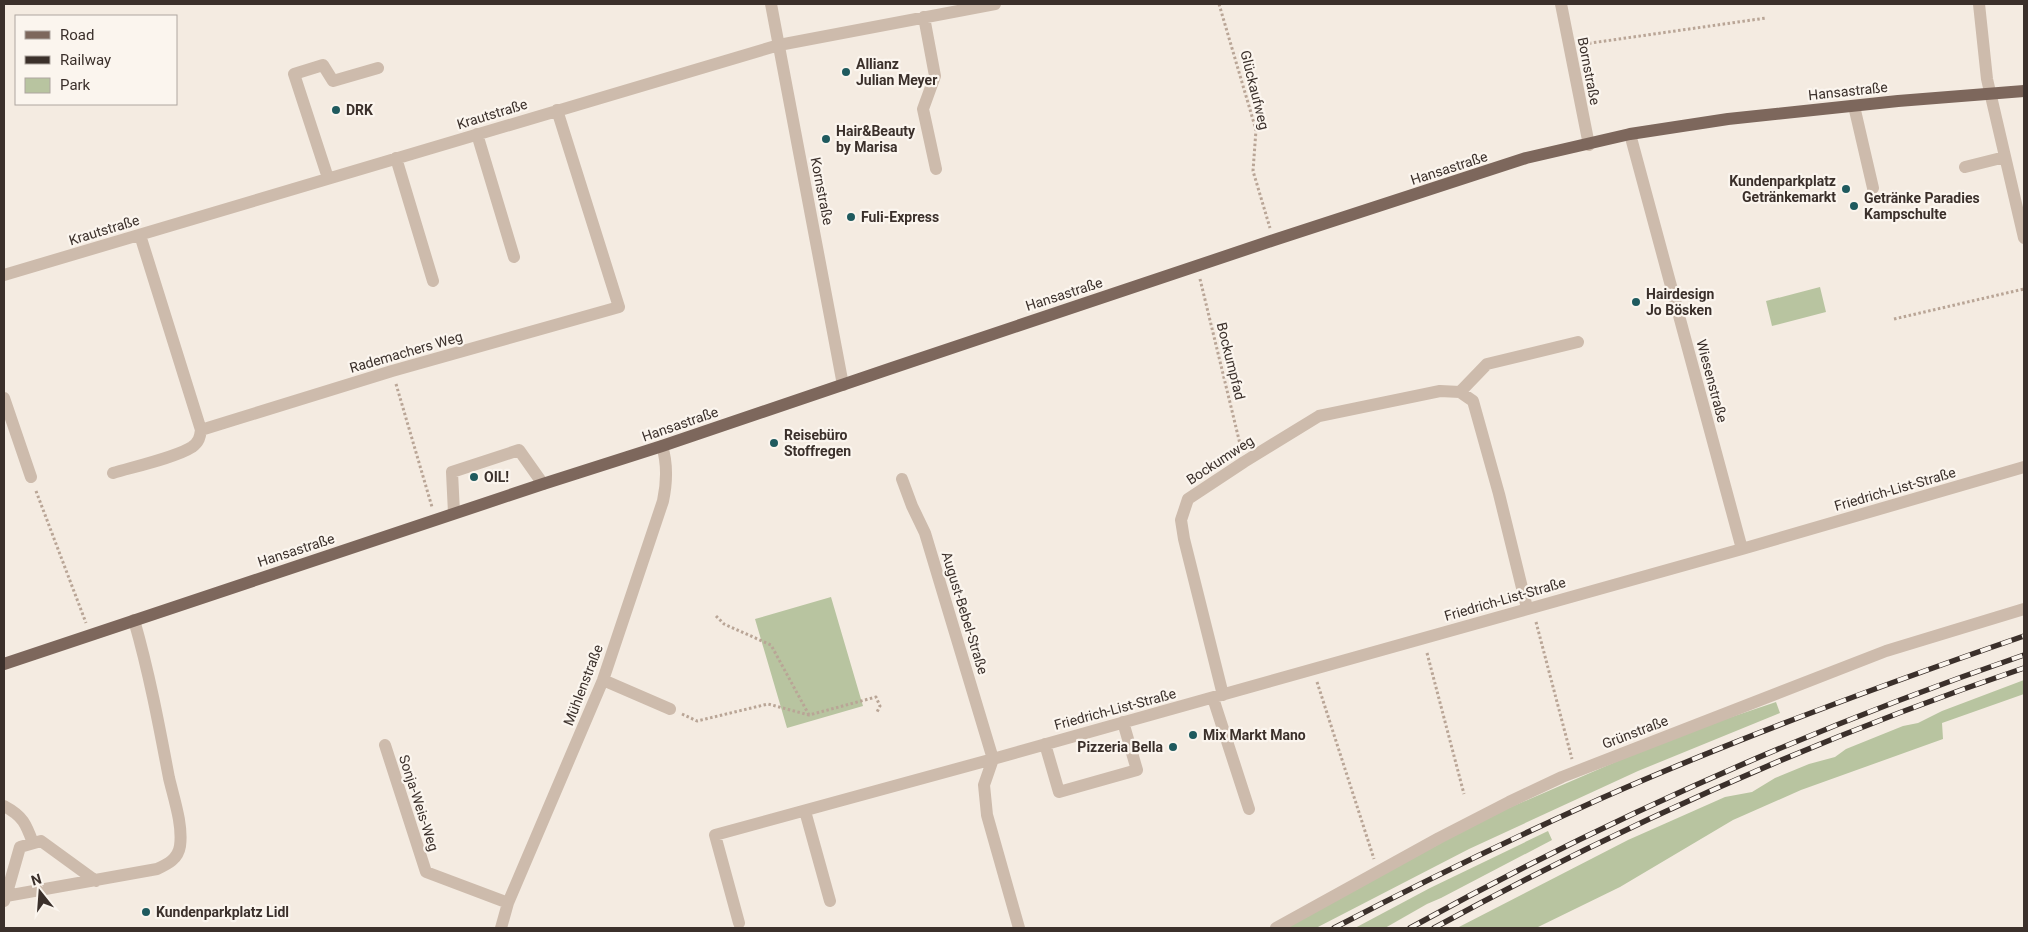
<svg xmlns="http://www.w3.org/2000/svg" width="2028" height="932" font-family="Roboto,sans-serif">
	<style>
		.green { fill: #b8c4a0 }
		.lines { fill: none; stroke-linecap: round; stroke-linejoin: round }
		.path { stroke: #b9a596; stroke-width: 3; stroke-dasharray: 2.5 2.5; stroke-linecap: butt }
		.minor { stroke: #cdbbac; stroke-width: 12 }
		.major { stroke: #7d675c; stroke-width: 12 }
		.rail-casing { stroke: #3b302b; stroke-width: 5.5 }
		.rail { stroke: #fbf5ee; stroke-width: 4; stroke-dasharray: 11; stroke-linecap: butt }
		.poi-dot { fill: #1f5a5e; stroke: #fbf5ee; stroke-width: 2 }
		.labels { text-anchor: middle; dominant-baseline: central; stroke-width: 4.5; stroke-linejoin: round; paint-order: stroke }
		.poi-label { font-size: 14px; font-weight: bold; fill: #3b302b; stroke: #fbf5ee; text-anchor: start }
		.street-label { font-size: 14px; fill: #3b302b; stroke: #fbf5ee }
	</style>
	<rect width="100%" height="100%" fill="#f4ebe1"/>
	<!-- green -->
	<path class="green" d="M1820,287L1826,312L1772,326L1766,301Z
		M831,597L863,706L787,728L755,619Z
		M2024,680V694L1942,723L1943,739L1801,790L1733,820L1620,887L1536,928H1457L1628,840L1725,797L1752,792L1775,778L1809,764L1835,757L1846,749L1903,726L1918,723L1942,711Z
		M1776,702L1780,713L1638,771L1469,849L1316,928H1286L1488,817L1678,735Z
		M1548,831L1552,840L1441,898L1427,904L1385,928H1355L1430,888Z"/>
	<g class="lines">
		<!-- path -->
		<path class="path" d="M1219,4L1256,130L1253,171L1270,228
			M1584,44L1766,18
			M1200,279L1241,448
			M1894,319L2024,289
			M396,384L432,507
			M36,491L86,623
			M716,616L724,624L771,645L809,715
			M1536,622L1572,759
			M1427,653L1464,794
			M1317,682L1374,859
			M682,714L697,721L768,704L809,715L876,697L880,706L877,712"/>
		<!-- minor -->
		<path class="minor" d="M771,4L843,385
			M1561,4L1589,145
			M1979,4L1987,79L2024,238
			M924,17L935,76L923,109L936,169
			M1854,106L1873,188
			M477,134L514,257
			M1630,134L1742,549
			M396,158L433,281
			M1965,167L2005,157
			M328,178L294,74L323,65L333,81L378,68
			M140,235L201,430L392,371L619,307L557,110
			M4,275L779,45L995,4
			M1460,392L1487,364L1578,342
			M4,398L31,477
			M113,473C133,467 177,457 192,447C199,442 200,437 201,430
			M454,513L452,472L519,450L543,484
			M603,680L670,709
			M1223,695L1184,539L1181,520L1188,499L1244,462L1319,416L1440,391L1460,392L1473,401L1499,494L1527,608
			M1213,698L1249,809
			M1045,744L1059,792L1137,770L1123,722
			M385,745L426,872L508,903
			M4,806C23,816 26,824 33,843
			M805,811L830,901
			M6,896L20,847L41,841L96,881
			M4,901L6,896L157,869C168,864 178,859 180,846C183,825 174,799 169,778C159,725 149,672 134,620
			M739,923L715,835L993,759L925,533L912,506L902,479
			M501,928L508,903L603,680L663,501C667,482 668,465 662,446
			M1019,928L987,815L984,785L993,759L1742,549L2024,467
			M1276,928L1439,838L1509,802L1562,777L1886,651L2024,609"/>
		<!-- major -->
		<path class="major" d="M4,664L543,484L662,446L892,368L1274,240L1526,158L1630,134L1728,119L1898,101L2024,91"/>
		<defs>
			<path id="rail" d="M1334,928C1422,882 1511,839 1602,798C1740,737 1882,685 2024,636
				M1410,928C1607,819 1812,728 2024,655
				M1434,928C1623,825 1820,737 2024,668"/>
		</defs>
		<!-- rail casing -->
		<use href="#rail" class="rail-casing"/>
		<!-- rail -->
		<use href="#rail" class="rail"/>
	</g>
	<!-- markers -->
	<g class="poi-dot">
		<circle cx="846" cy="72" r="5"/>
		<circle cx="336" cy="110" r="5"/>
		<circle cx="826" cy="139" r="5"/>
		<circle cx="1846" cy="189" r="5"/>
		<circle cx="1854" cy="206" r="5"/>
		<circle cx="851" cy="217" r="5"/>
		<circle cx="1636" cy="302" r="5"/>
		<circle cx="774" cy="443" r="5"/>
		<circle cx="474" cy="477" r="5"/>
		<circle cx="1193" cy="735" r="5"/>
		<circle cx="1173" cy="747" r="5"/>
		<circle cx="146" cy="912" r="5"/>
	</g>
	<g class="labels">
		<!-- poi labels -->
		<g class="poi-label">
			<text x="856" y="64">Allianz<tspan x="856" dy="16">Julian Meyer</tspan></text>
			<text x="346" y="110">DRK</text>
			<text x="836" y="131">Hair&amp;Beauty<tspan x="836" dy="16">by Marisa</tspan></text>
			<text x="1836" y="181" text-anchor="end">Kundenparkplatz<tspan x="1836" dy="16">Getränkemarkt</tspan></text>
			<text x="1864" y="198">Getränke Paradies<tspan x="1864" dy="16">Kampschulte</tspan></text>
			<text x="861" y="217">Fuli-Express</text>
			<text x="1646" y="294">Hairdesign<tspan x="1646" dy="16">Jo Bösken</tspan></text>
			<text x="784" y="435">Reisebüro<tspan x="784" dy="16">Stoffregen</tspan></text>
			<text x="484" y="477">OIL!</text>
			<text x="1203" y="735">Mix Markt Mano</text>
			<text x="1163" y="747" text-anchor="end">Pizzeria Bella</text>
			<text x="156" y="912">Kundenparkplatz Lidl</text>
		</g>
		<!-- street labels -->
		<g class="street-label">
			<text transform="translate(1589 71) rotate(79)">Bornstraße</text>
			<text transform="translate(1255 90) rotate(76)">Glückaufweg</text>
			<text transform="translate(1848 91) rotate(-6)">Hansastraße</text>
			<text transform="translate(492 114) rotate(-17)">Krautstraße</text>
			<text transform="translate(1449 168) rotate(-18)">Hansastraße</text>
			<text transform="translate(822 191) rotate(79)">Kornstraße</text>
			<text transform="translate(104 230) rotate(-17)">Krautstraße</text>
			<text transform="translate(1064 294) rotate(-18)">Hansastraße</text>
			<text transform="translate(406 352) rotate(-16)">Rademachers Weg</text>
			<text transform="translate(1231 361) rotate(76)">Bockumpfad</text>
			<text transform="translate(1712 381) rotate(75)">Wiesenstraße</text>
			<text transform="translate(680 424) rotate(-19)">Hansastraße</text>
			<text transform="translate(1220 460) rotate(-33)">Bockumweg</text>
			<text transform="translate(1895 489) rotate(-16)">Friedrich-List-Straße</text>
			<text transform="translate(296 550) rotate(-18)">Hansastraße</text>
			<text transform="translate(1505 599) rotate(-16)">Friedrich-List-Straße</text>
			<text transform="translate(965 613) rotate(73)">August-Bebel-Straße</text>
			<text transform="translate(583 685) rotate(-69)">Mühlenstraße</text>
			<text transform="translate(1115 709) rotate(-15)">Friedrich-List-Straße</text>
			<text transform="translate(1635 732) rotate(-21)">Grünstraße</text>
			<text transform="translate(419 803) rotate(72)">Sonja-Weis-Weg</text>
		</g>
	</g>
	<!-- border -->
	<rect width="2028" height="932" fill="none" stroke="#3b302b" stroke-width="10"/>
	<!-- legend -->
	<rect x="15" y="15" width="162" height="90" fill="#fbf5ee" stroke="#aea6a0"/>
	<rect x="25" y="31" width="25" height="8" fill="#7d675c" stroke="#aea6a0"/>
	<text x="60" y="40" font-size="15" fill="#3b302b">Road</text>
	<rect x="25" y="56" width="25" height="8" fill="#3b302b" stroke="#aea6a0"/>
	<text x="60" y="65" font-size="15" fill="#3b302b">Railway</text>
	<rect x="25" y="78" width="25" height="15" fill="#b8c4a0" stroke="#aea6a0"/>
	<text x="60" y="90" font-size="15" fill="#3b302b">Park</text>
	<!-- north arrow -->
	<g transform="translate(40 892) rotate(343)" stroke="#fbf5ee" stroke-width="4" paint-order="stroke">
	<path d="M0-4L9 19L0 12L-9 19Z" fill="#3b302b"/>
	<text y="-8" font-size="14" font-weight="bold" text-anchor="middle" fill="#3b302b">N</text>
	</g>
</svg>
